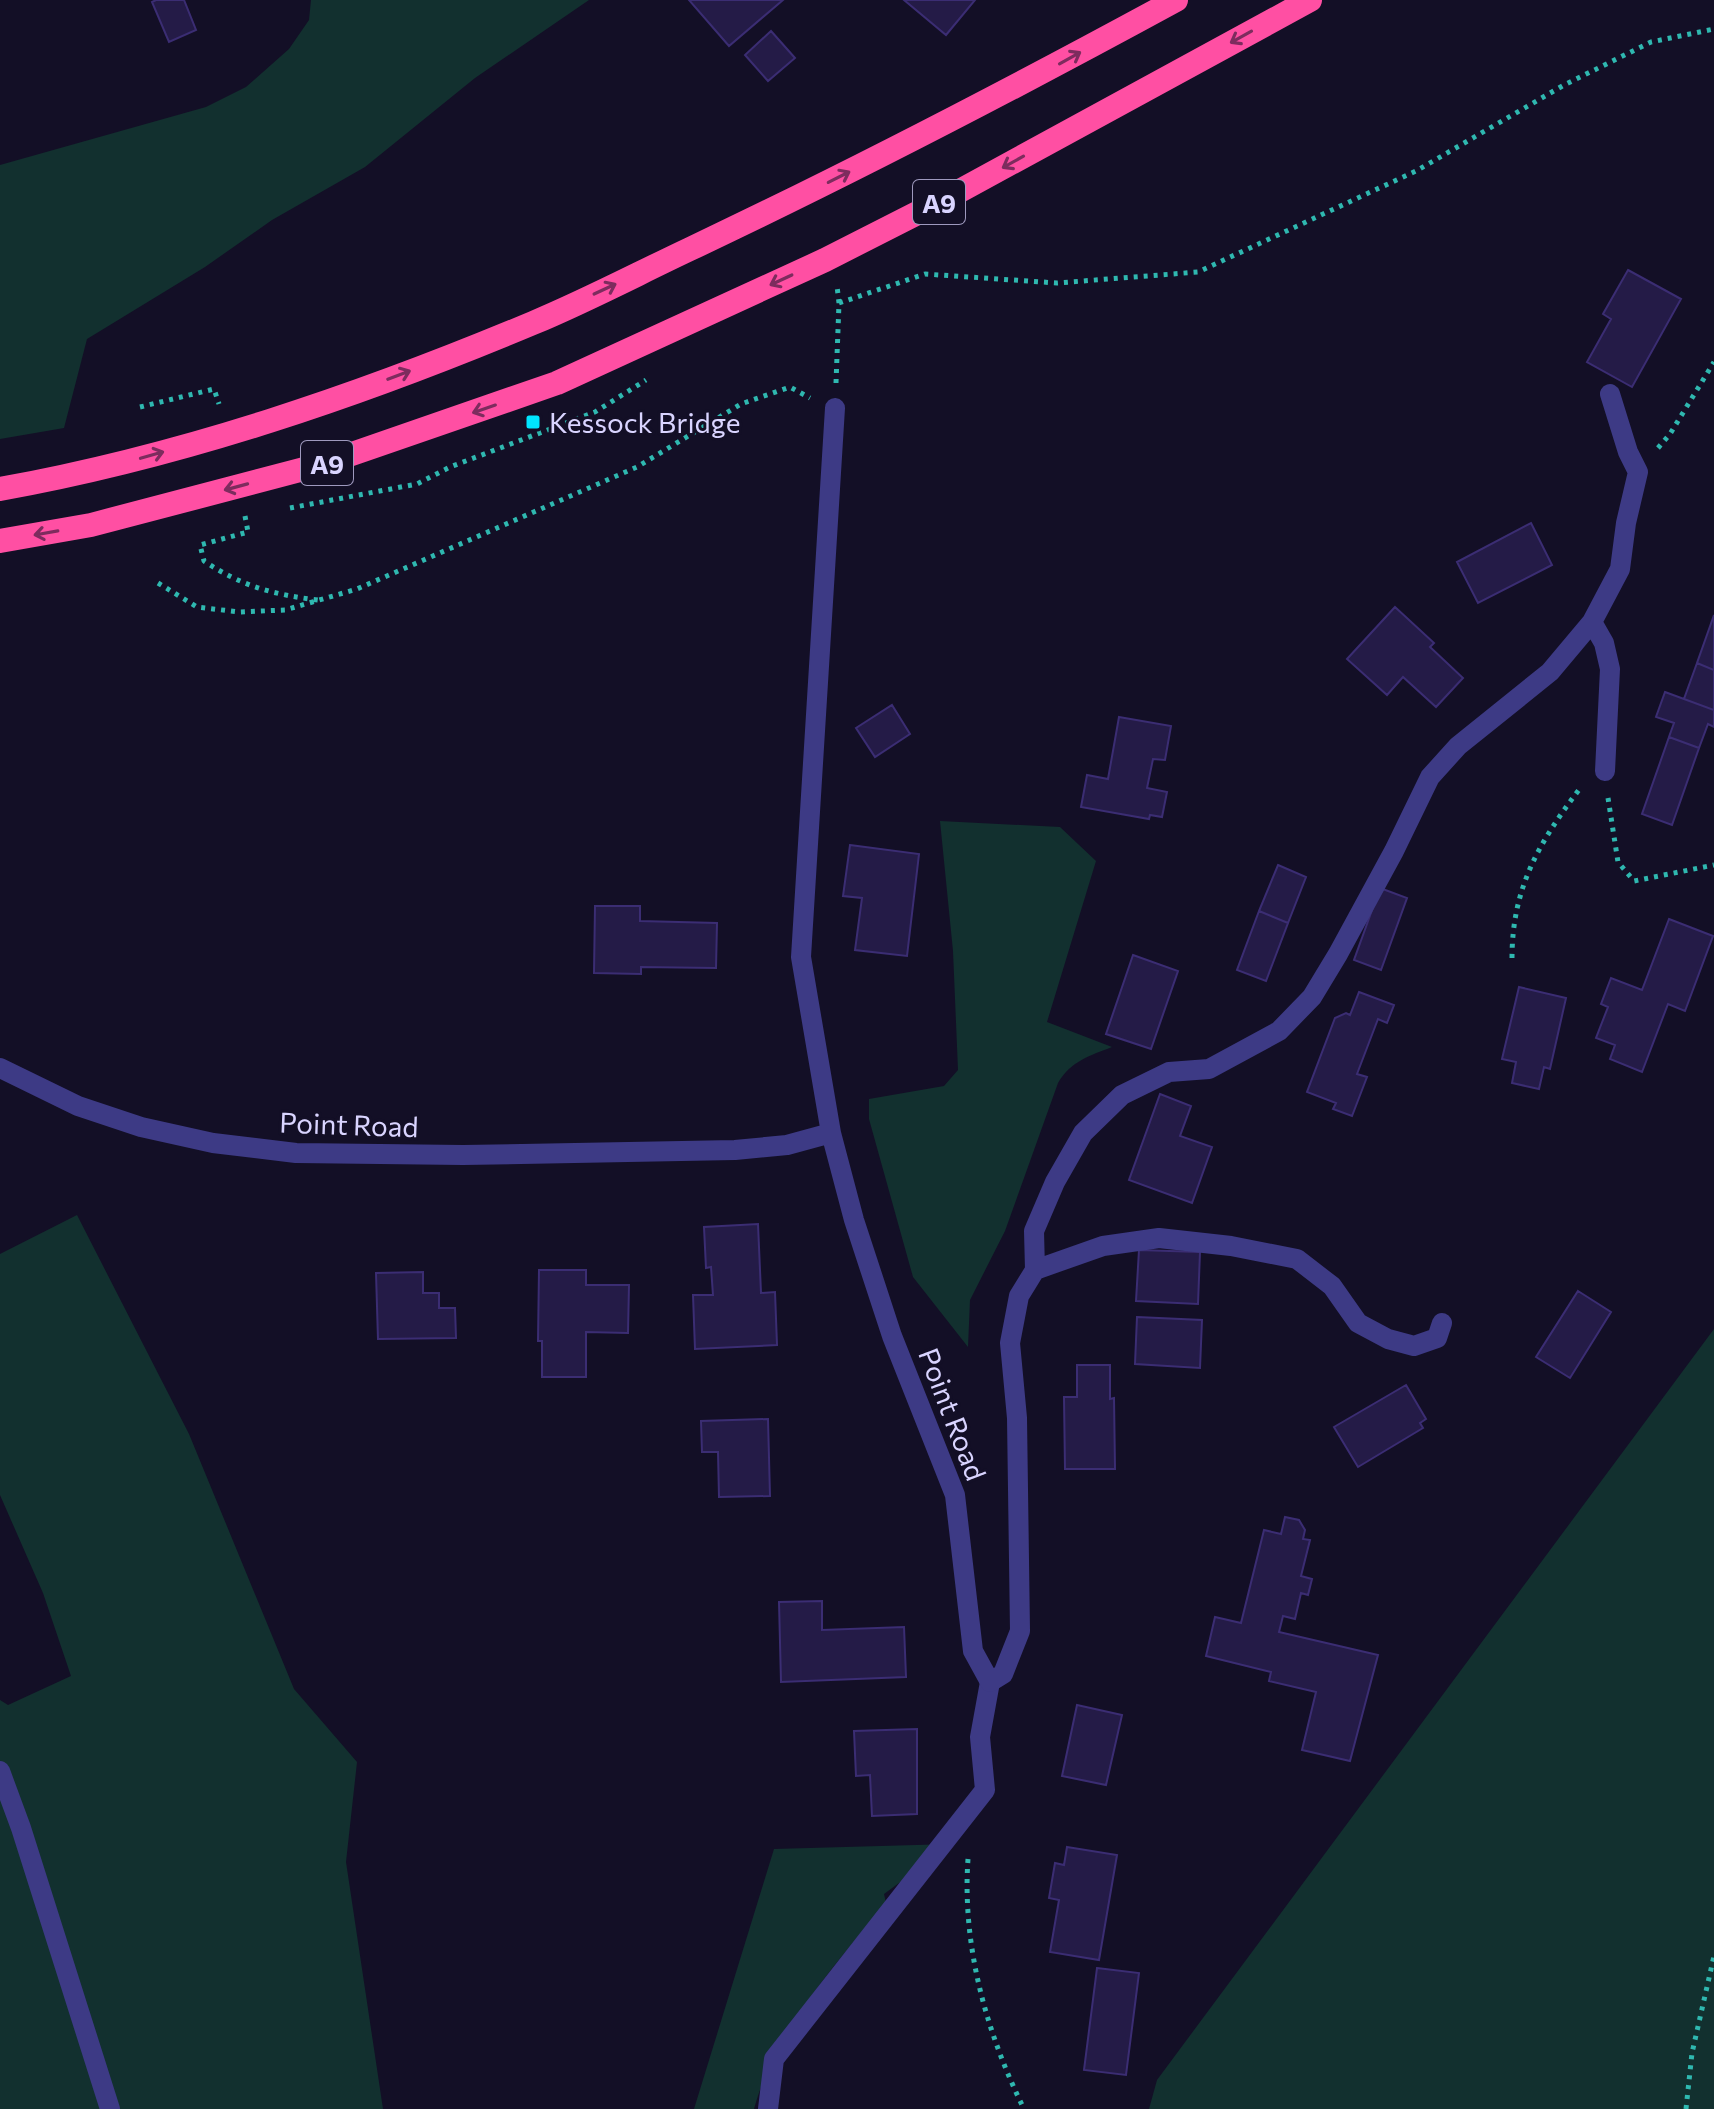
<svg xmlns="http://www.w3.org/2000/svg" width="1714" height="2109" font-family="Commissioner,sans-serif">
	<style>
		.green { fill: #12302f }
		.building { fill: #241b47; stroke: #3b2d73; stroke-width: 2 }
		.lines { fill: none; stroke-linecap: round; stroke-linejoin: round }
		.path { stroke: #2fb8b0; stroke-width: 5; stroke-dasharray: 4 6; stroke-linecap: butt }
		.lane { stroke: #3d3a85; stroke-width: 20 }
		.street { stroke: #3d3a85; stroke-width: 20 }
		.highway { stroke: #ff4fa3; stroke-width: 24 }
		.oneway { stroke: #7d2c5e }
		.poi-dot { fill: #00e5ff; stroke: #130f26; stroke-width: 3 }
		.labels { text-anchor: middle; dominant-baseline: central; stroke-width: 6; stroke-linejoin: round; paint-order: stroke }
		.shield { fill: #130f26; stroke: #9e99be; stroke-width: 2 }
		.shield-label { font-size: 26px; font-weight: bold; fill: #d9d4ff }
		.poi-label { font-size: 28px; fill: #d9d4ff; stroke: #130f26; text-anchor: start }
		.street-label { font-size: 28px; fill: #d9d4ff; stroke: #130f26 }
	</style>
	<rect width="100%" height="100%" fill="#130f26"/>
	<!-- green -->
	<path class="green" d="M311,0H589L475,78L365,167L272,220L205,267L87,339L64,428L0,439V165L206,107L246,87L289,49L309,20Z
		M940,821L1060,827L1096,861L1047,1022L1112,1047C1089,1056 1071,1061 1058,1083L1005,1231L970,1300L968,1347L913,1277L869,1119V1099L944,1086L958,1070L953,951Z
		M77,1215L189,1434L294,1689L357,1762L346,1862L383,2109H0V1700L8,1705L71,1676L43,1593L0,1495V1254Z
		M1714,1329V2109H1149L1157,2080Z
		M952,1844L884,1894L886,1903C834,1966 776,2029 754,2109H694L774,1849Z"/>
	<!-- building -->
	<path class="building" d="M156,0H184L196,30L169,42L152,2Z
		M689,0H783L729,46Z
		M904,0H975L946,35Z
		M771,31L795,58L768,81L745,55Z
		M1628,270L1681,299L1632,387L1587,362L1611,319L1603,314Z
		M1531,523L1552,565L1478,603L1457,562Z
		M1395,607L1434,643L1430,647L1463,678L1436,707L1403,677L1387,695L1347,659Z
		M1714,615V670L1697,663Z
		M1697,663L1714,670V710L1684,699Z
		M1665,692L1714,710V727L1708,724L1699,748L1669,737L1674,723L1656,717Z
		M892,705L910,734L875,757L856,728Z
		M1119,717L1171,726L1165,760L1153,759L1147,788L1167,792L1162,817L1150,815L1149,819L1081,807L1087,775L1108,779Z
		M1669,737L1699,748L1672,825L1642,814Z
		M850,845L919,854L907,956L855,950L862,898L843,896Z
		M1278,865L1306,877L1288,923L1259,911Z
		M1380,888L1407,898L1381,970L1354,960Z
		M595,906H640V921L717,923L716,968L641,967V974L594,973Z
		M1259,911L1288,923L1266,981L1237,970Z
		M1669,919L1713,936L1685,1011L1668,1004L1642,1072L1610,1059L1615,1045L1596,1038L1608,1007L1601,1004L1611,978L1642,990Z
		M1133,955L1178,971L1151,1049L1106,1034Z
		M1519,987L1566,998L1550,1069L1544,1067L1539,1089L1512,1083L1516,1062L1502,1059Z
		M1359,992L1394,1005L1387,1023L1378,1019L1357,1074L1367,1077L1352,1116L1333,1109L1336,1103L1307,1092L1335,1018L1346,1013L1350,1015Z
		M1160,1094L1191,1106L1180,1136L1212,1147L1192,1203L1129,1180Z
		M758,1224L761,1293L775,1292L777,1345L695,1349L693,1295H713L711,1267L706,1268L704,1227Z
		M1139,1250L1200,1252L1198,1304L1136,1301Z
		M539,1270H586V1285H629L628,1333L586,1332V1377H542V1341H538Z
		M423,1272V1293H439V1308H455L456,1338L378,1339L376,1273Z
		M1578,1291L1611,1312L1570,1378L1536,1357Z
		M1137,1317L1202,1320L1200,1368L1135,1364Z
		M1077,1365H1110V1399L1114,1398L1115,1469H1065L1064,1397H1077Z
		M1406,1385L1426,1419L1420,1423L1423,1428L1358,1467L1334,1427Z
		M768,1419L770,1496L719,1497L718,1452H702L701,1421Z
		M1285,1517L1299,1520L1305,1530L1303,1539L1310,1540L1301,1576L1312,1579L1308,1595L1301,1593L1295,1619L1283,1616L1279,1632L1378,1655L1350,1761L1302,1750L1316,1692L1269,1681L1271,1672L1206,1656L1215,1617L1241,1623L1264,1530L1281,1534Z
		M822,1601V1630L904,1627L906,1677L781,1682L779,1602Z
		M1077,1705L1122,1715L1106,1785L1062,1776Z
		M917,1729V1814L872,1816L870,1775L856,1776L854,1731Z
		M1067,1847L1117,1855L1099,1960L1050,1952L1059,1900L1049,1898L1055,1863L1064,1865Z
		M1097,1968L1139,1973L1126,2075L1084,2070Z"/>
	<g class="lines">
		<!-- path -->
		<path class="path" d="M839,303L925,274L1057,283L1198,272L1416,171L1564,85L1651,42L1714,29
			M836,383L839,303L837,286
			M140,407L214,389L219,404
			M1658,448L1670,434L1714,362
			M290,508L417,484L450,467L595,412L646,380
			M245,516L248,532L200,545L204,561C241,586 275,595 318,600
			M158,583L197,607L239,612L285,610L357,589L637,467L741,404L790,387L810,398
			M1608,798L1618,862L1634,881L1714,865
			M1512,958C1512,887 1540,841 1581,787
			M968,1859C962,1945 986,2032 1024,2109
			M1686,2109L1692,2053L1714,1956"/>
		<!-- lane -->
		<path class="lane" d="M0,1771L21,1828L110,2109
			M768,2109L774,2059L985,1790L980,1737L990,1682"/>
		<!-- street -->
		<path class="street" d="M835,408L801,957L831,1133L854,1220L892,1336L955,1495L973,1651L990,1682L1003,1674L1020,1631L1017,1418L1010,1343L1019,1296L1035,1270L1103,1246L1159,1238L1231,1246L1297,1259L1332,1286L1358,1323L1388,1339L1414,1346L1437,1338L1442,1323
			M1592,622L1620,569L1626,523L1638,472L1628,452L1610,394
			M0,1068L78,1106L141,1127L213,1143L296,1153L463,1155L735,1150L787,1145L831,1133
			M1035,1270L1034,1231L1055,1182L1083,1133L1122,1095L1169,1072L1209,1069L1279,1031L1312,997L1338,954L1394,851L1430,777L1458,746L1550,672L1592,622L1604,643L1610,669L1605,771"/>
		<!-- highway -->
		<path class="highway" d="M0,489C183,456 361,395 533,323C586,301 637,274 690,249C855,171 1016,87 1176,0
			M0,541L91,525L323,464L557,383L825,260L945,199L1310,0"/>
	</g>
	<!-- one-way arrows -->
	<defs><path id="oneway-shaft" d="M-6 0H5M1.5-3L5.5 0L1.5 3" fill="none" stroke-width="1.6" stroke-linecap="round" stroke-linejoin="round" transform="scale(2)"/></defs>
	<g class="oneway">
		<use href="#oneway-shaft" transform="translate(1241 37) rotate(151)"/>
		<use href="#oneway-shaft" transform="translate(1070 58) rotate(-29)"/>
		<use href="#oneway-shaft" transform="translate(1013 162) rotate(151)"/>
		<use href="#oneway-shaft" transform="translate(839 177) rotate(-27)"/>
		<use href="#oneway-shaft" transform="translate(781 280) rotate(155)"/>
		<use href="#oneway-shaft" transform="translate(605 289) rotate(-25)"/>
		<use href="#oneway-shaft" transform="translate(399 375) rotate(-21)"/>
		<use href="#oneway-shaft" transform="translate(484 409) rotate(161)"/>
		<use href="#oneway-shaft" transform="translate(152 455) rotate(-16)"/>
		<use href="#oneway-shaft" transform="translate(236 487) rotate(165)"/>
		<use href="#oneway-shaft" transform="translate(46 533) rotate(170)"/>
	</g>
	<!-- markers -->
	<rect class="poi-dot" x="525" y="414" width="16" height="16" rx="4"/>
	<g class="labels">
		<!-- shield labels -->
		<g class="shield">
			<rect x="913" y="180" width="52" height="44" rx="6"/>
			<rect x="301" y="441" width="52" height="44" rx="6"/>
		</g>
		<g class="shield-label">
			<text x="939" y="202">A9</text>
			<text x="327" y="463">A9</text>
		</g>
		<!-- poi labels -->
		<g class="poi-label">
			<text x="549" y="422">Kessock Bridge</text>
		</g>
		<!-- street labels -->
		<g class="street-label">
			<text transform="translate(349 1124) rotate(2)">Point Road</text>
			<text transform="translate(953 1414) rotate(69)">Point Road</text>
		</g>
	</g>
</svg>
